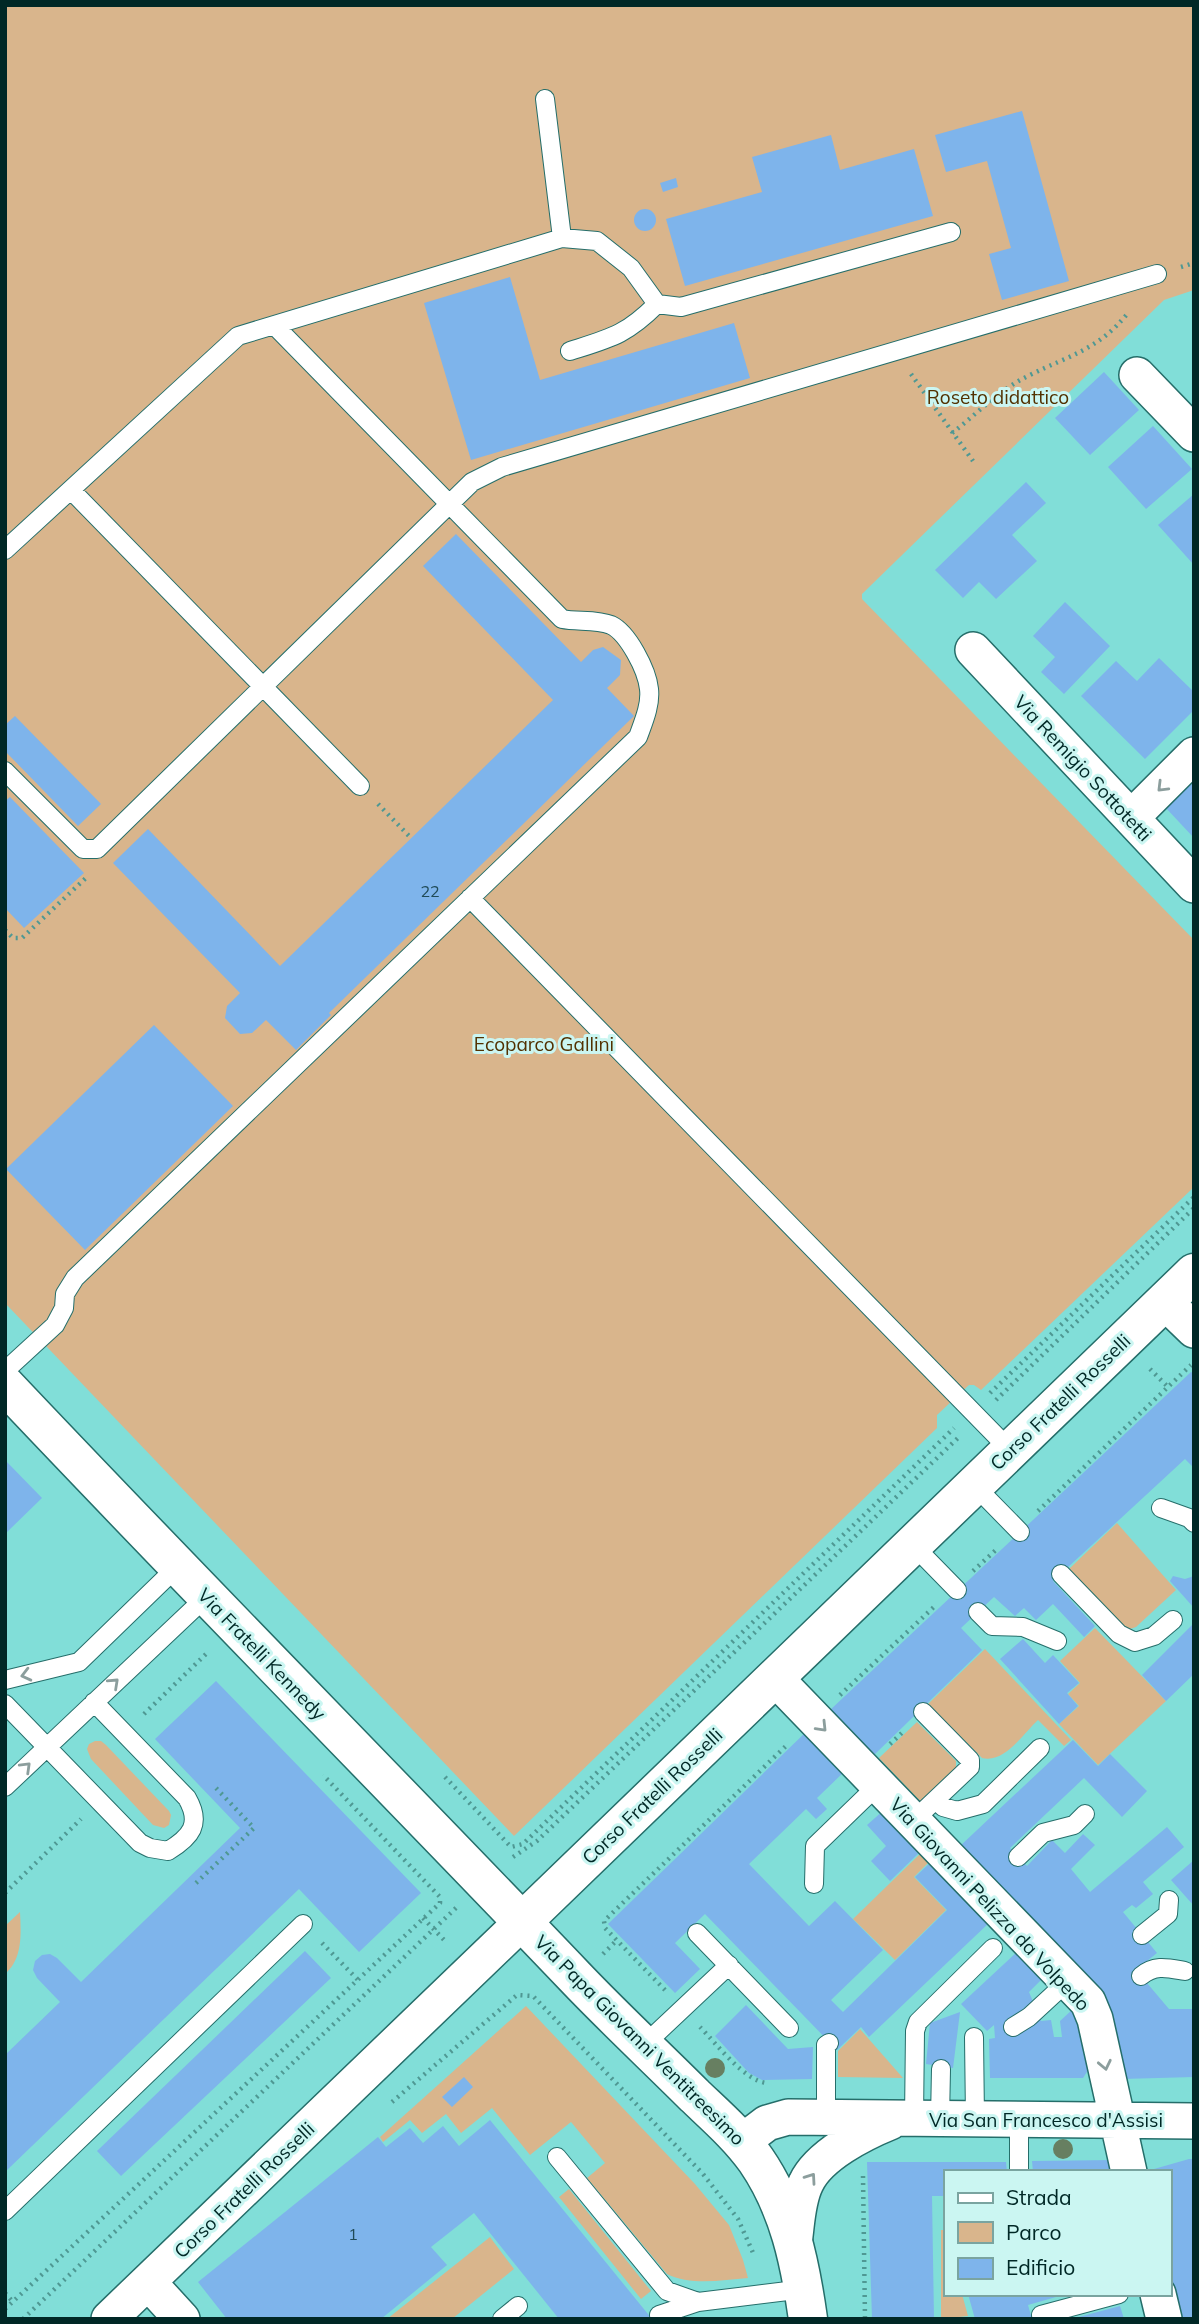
<svg xmlns="http://www.w3.org/2000/svg" width="1199" height="2324" font-family="Mulish,sans-serif">
	<style>
		.green { fill: #d9b58c }
		.building { fill: #7eb4eb }
		.lines { fill: none; stroke-linecap: round; stroke-linejoin: round }
		.lane-casing { stroke: #256e6a; stroke-width: 20 }
		.street-casing { stroke: #256e6a; stroke-width: 38 }
		.secondary-casing { stroke: #256e6a; stroke-width: 41 }
		.path { stroke: #4f9893; stroke-width: 4.5; stroke-dasharray: 2 5; stroke-linecap: butt }
		.lane { stroke: #fff; stroke-width: 18 }
		.street { stroke: #fff; stroke-width: 35 }
		.secondary { stroke: #fff; stroke-width: 38 }
		.tree { fill: #677f61 }
		.oneway { stroke: #8c9e9d }
		.labels { text-anchor: middle; dominant-baseline: central; stroke-width: 6; stroke-linejoin: round; paint-order: stroke }
		.number-label { font-size: 16px; fill: #204b57 }
		.park-label { font-size: 19px; fill: #523100; stroke: #cbf6f2 }
		.street-label { font-size: 19px; fill: #002826; stroke: #cbf6f2 }
	</style>
	<rect width="100%" height="100%" fill="#81ded8"/>
	<!-- green -->
	<path class="green" d="M5,5H1194V290L1164,300L862,594V599L1194,940V1187L981,1390L974,1385H969L937,1415V1428L514,1836L5,1303Z
		M1117,1523L1176,1590L1136,1627L1130,1629L1123,1627L1068,1570Z
		M1095,1628L1166,1701L1098,1765L1059,1724L1079,1706L1068,1694L1080,1683L1060,1661Z
		M985,1649L1071,1740L1064,1746L1038,1720C1023,1734 1004,1764 982,1758L928,1704Z
		M917,1722L956,1761V1769L921,1802L879,1758Z
		M95,1741H101L106,1745L169,1811L171,1815L169,1825L164,1828L153,1825L91,1759L87,1749L89,1744Z
		M922,1852L931,1860L914,1877L946,1910L895,1960L853,1919Z
		M20,1912C21,1933 23,1959 5,1974V1926Z
		M526,2006L695,2184L729,2225L743,2260L748,2278C722,2280 691,2286 667,2274L587,2178L605,2163L571,2122L530,2155L492,2108L461,2133L446,2114L422,2133L410,2120L383,2142L380,2137Z
		M860,2029L903,2078L838,2077V2051Z
		M569,2189L651,2291L641,2299L559,2197Z
		M941,2230H945V2294H962L968,2316L941,2319Z
		M490,2237L514,2269L452,2319H387Z"/>
	<!-- building -->
	<path class="building" d="M1022,111L1069,281L1002,300L989,254L1011,248L987,161L946,172L935,135Z
		M831,135L840,170L914,149L933,216L685,286L666,219L762,192L752,157Z
		M676,178L678,187L663,192L660,183Z
		M634 220a11 11 0 1 1 22 0a11 11 0 1 1-22 0Z
		M510,277L540,380L734,323L750,378L471,460L424,303Z
		M1104,372L1139,410L1090,455L1055,418Z
		M1153,426L1192,469L1146,509L1108,467Z
		M1026,482L1046,503L1012,535L1037,561L996,599L979,582L963,598L935,570Z
		M1194,494V565L1158,525Z
		M456,534L581,662L593,650L603,647L621,660L620,675L607,688L634,716L329,1013L331,1015L296,1050L266,1020L252,1033L240,1034L225,1018L227,1006L240,993L113,863L148,829L280,966L553,700L423,566Z
		M1065,602L1110,646L1064,694L1041,672L1055,657L1033,636Z
		M1159,658L1194,692V710L1145,759L1081,696L1116,661L1137,681Z
		M15,716L101,804L78,826L5,751V725Z
		M1190,783L1194,786V838L1165,807Z
		M10,797L84,873L24,928L5,908V801Z
		M154,1025L233,1106L85,1250L6,1169Z
		M1191,1372L1194,1374V1468L1185,1459L1053,1581L1095,1626L1084,1637L1053,1604L1036,1620L1024,1608L1015,1616L994,1597L961,1628L982,1650L873,1756L829,1711Z
		M5,1460L42,1498L5,1534Z
		M1173,1576L1185,1579L1194,1576V1608L1170,1581Z
		M1194,1623V1674L1166,1701L1142,1675Z
		M1023,1639L1045,1663L1053,1655L1079,1683L1067,1693L1078,1706L1059,1724L1000,1659Z
		M216,1681L421,1893L359,1952L299,1889L5,2172V2055L60,2002L37,1978L33,1970L35,1961L42,1955L50,1954L57,1958L81,1982L240,1828L155,1739Z
		M808,1730L846,1770L817,1798L827,1809L816,1819L806,1809L749,1864L809,1926L835,1901L883,1950L831,2000L843,2012L947,1910L915,1877L932,1861L990,1922L869,2037L861,2027L837,2050L705,1914L675,1943L700,1969L675,1993L608,1924Z
		M1073,1740L1098,1766L1110,1754L1147,1791L1122,1817L1084,1778L1010,1848L1027,1866L1052,1840L1065,1853L1083,1834L1095,1845L1071,1869L1090,1892L1167,1827L1184,1847L1143,1882L1153,1894L1136,1908L1132,1905L1123,1912L1157,1953L1136,1970L1169,2009H1194V2077L1122,2079L1110,2009L1108,2005L959,1847Z
		M884,1810L922,1850L890,1881L871,1861L886,1846L867,1825Z
		M1194,1860V1906L1171,1880Z
		M305,1951L331,1978L121,2176L97,2151Z
		M1018,1951L1043,1978L1029,1992L1041,2021L1051,2020L1054,2037H1062L1060,2021L1073,2009L1081,2011L1092,2064L1083,2078H990L989,2039L995,2038L994,2025L987,2031L961,2004Z
		M746,2005L788,2049L813,2047L812,2079L762,2080L749,2073L715,2036Z
		M960,2012L953,2068L926,2064L930,2023Z
		M464,2077L473,2087L452,2107L442,2097Z
		M490,2120L652,2319H559L474,2213L431,2247L447,2265L381,2319H227L198,2282L378,2137L386,2147L410,2128L423,2143L443,2126L459,2146Z
		M1189,2159H1194V2319H1180L1169,2274V2172L1147,2171Z
		M1114,2160L1117,2172H1033L1032,2161Z
		M867,2162H1006L1007,2172H945V2196H932L934,2319H872Z
		M968,2294H1063V2295L1028,2305L1032,2319H975Z
		M1120,2306L1124,2319H1075V2318Z"/>
	<g class="lines">
		<defs>
			<path id="lane" d="M545,99L562,238
				M570,351C611,338 626,335 657,304
				M71,490L360,786
				M5,550L238,336L562,238L597,241L631,268L657,304L681,307L951,232
				M5,771L83,849H97L472,482L502,467L1157,274
				M470,898L1010,1450
				M5,1371L55,1325L64,1308L65,1294L75,1278L638,737C643,723 651,705 649,689C647,670 628,633 611,625C597,619 577,622 562,619L274,325
				M974,1485L1020,1532
				M1161,1508L1189,1518L1194,1523
				M913,1545L957,1590
				M1061,1574L1119,1634L1135,1642L1154,1636L1173,1620
				M978,1612L992,1626L1023,1627L1057,1641
				M5,1680L79,1662L177,1567
				M5,1704L140,1843L150,1848L168,1851C191,1837 202,1824 187,1798L94,1702
				M5,1787L206,1597
				M936,1800L943,1807L957,1811L983,1804L1040,1748
				M913,1821L970,1767V1760L923,1712
				M1018,1857L1043,1833L1074,1825L1085,1814
				M814,1884L815,1846L878,1785
				M697,1933L789,2028
				M1142,1935L1168,1914L1169,1900
				M1141,1976C1155,1964 1168,1968 1185,1971
				M1013,2027L1029,2017L1068,1981
				M974,2037L975,2119
				M644,2045L729,1965
				M826,2118V2045L829,2043
				M914,2119L915,2031L918,2022L993,1948
				M940,2119L941,2069
				M557,2157L667,2291L698,2302
				M1019,2172V2120
				M5,2211L303,1924
				M659,2315L698,2302L804,2289
				M1041,2315L1119,2294
				M502,2319L518,2306"/>
			<path id="street" d="M1137,375L1194,434
				M973,650L1194,885
				M1131,818L1194,755
				M1165,1302L1194,1330
				M775,1678L1088,2002L1095,2019L1129,2172
				M742,2142L767,2123L788,2117L1194,2121
				M794,2243C797,2224 797,2201 806,2183C819,2155 863,2133 890,2122
				M148,2282L182,2319
				M1158,2294L1164,2319
				M109,2319L523,1921"/>
			<path id="secondary" d="M5,1385C193,1584 386,1779 575,1977C614,2018 655,2056 695,2096C716,2116 739,2136 756,2160C789,2208 800,2262 808,2319
				M523,1921L1194,1273"/>
		</defs>
		<!-- lane casing -->
		<use href="#lane" class="lane-casing"/>
		<!-- street casing -->
		<use href="#street" class="street-casing"/>
		<!-- secondary casing -->
		<use href="#secondary" class="secondary-casing"/>
		<!-- path -->
		<path class="path" d="M1181,267L1194,263
			M911,374L973,461
			M952,433C978,413 1000,389 1030,375C1070,355 1098,350 1128,313
			M378,804L411,838
			M5,930L13,938H22L88,876
			M1150,1369L1169,1388
			M990,1393L1194,1197
			M996,1400L1194,1208
			M1038,1511L1191,1365
			M973,1571L998,1548
			M840,1695L936,1605
			M144,1714L206,1654
			M890,1744L904,1731
			M445,1777L511,1847L523,1844L954,1428
			M513,1857L537,1841L960,1436
			M196,1883L254,1828L215,1787
			M5,1893L81,1819
			M423,1918L447,1943
			M322,1943L358,1980
			M603,1954L617,1940
			M665,1990L605,1928L604,1921L788,1744
			M700,2027C716,2043 744,2081 767,2083
			M392,2102L517,1995L533,1996L703,2174L738,2219L754,2255
			M863,2176L865,2319
			M5,2293L13,2302
			M5,2309L440,1903V1897L323,1775
			M23,2319L457,1907"/>
		<!-- lane -->
		<use href="#lane" class="lane"/>
		<!-- street -->
		<use href="#street" class="street"/>
		<!-- secondary -->
		<use href="#secondary" class="secondary"/>
	</g>
	<!-- trees -->
	<g class="tree">
		<circle cx="715" cy="2068" r="10"/>
		<circle cx="1063" cy="2149" r="10"/>
	</g>
	<!-- one-way arrows -->
	<defs><path id="oneway-chevron" d="M-2-3.5L2.5 0L-2 3.5" fill="none" stroke-width="1.6" stroke-linecap="round" stroke-linejoin="round" transform="scale(1.75)"/></defs>
	<g class="oneway">
		<use href="#oneway-chevron" transform="translate(1162 787) rotate(135)"/>
		<use href="#oneway-chevron" transform="translate(26 1675) rotate(166)"/>
		<use href="#oneway-chevron" transform="translate(114 1683) rotate(-43)"/>
		<use href="#oneway-chevron" transform="translate(822 1727) rotate(46)"/>
		<use href="#oneway-chevron" transform="translate(26 1767) rotate(-44)"/>
		<use href="#oneway-chevron" transform="translate(1105 2065) rotate(78)"/>
		<use href="#oneway-chevron" transform="translate(811 2178) rotate(-55)"/>
	</g>
	<g class="labels">
		<!-- number labels -->
		<g class="number-label">
			<text x="430" y="891">22</text>
			<text x="353" y="2234">1</text>
		</g>
		<!-- park labels -->
		<g class="park-label">
			<text x="998" y="397">Roseto didattico</text>
			<text x="544" y="1044">Ecoparco Gallini</text>
		</g>
		<!-- street labels -->
		<g class="street-label">
			<text transform="translate(1083 768) rotate(47)">Via Remigio Sottotetti</text>
			<text transform="translate(1060 1402) rotate(-44)">Corso Fratelli Rosselli</text>
			<text transform="translate(262 1654) rotate(46)">Via Fratelli Kennedy</text>
			<text transform="translate(652 1796) rotate(-44)">Corso Fratelli Rosselli</text>
			<text transform="translate(990 1904) rotate(47)">Via Giovanni Pelizza da Volpedo</text>
			<text transform="translate(640 2040) rotate(45)">Via Papa Giovanni Ventitreesimo</text>
			<text x="1046" y="2120">Via San Francesco d'Assisi</text>
			<text transform="translate(244 2190) rotate(-44)">Corso Fratelli Rosselli</text>
		</g>
	</g>
	<!-- border -->
	<rect width="1199" height="2324" fill="none" stroke="#002826" stroke-width="14"/>
	<!-- legend -->
	<rect x="944" y="2170" width="228" height="126" fill="#cbf6f2" stroke="#7aa4a0" stroke-width="2"/>
	<rect x="958" y="2193" width="35" height="10" fill="#ffffff" stroke="#7aa4a0" stroke-width="2"/>
	<text x="1006" y="2205" font-size="21" fill="#002826">Strada</text>
	<rect x="958" y="2222" width="35" height="21" fill="#d9b58c" stroke="#7aa4a0" stroke-width="2"/>
	<text x="1006" y="2240" font-size="21" fill="#002826">Parco</text>
	<rect x="958" y="2258" width="35" height="21" fill="#7eb4eb" stroke="#7aa4a0" stroke-width="2"/>
	<text x="1006" y="2275" font-size="21" fill="#002826">Edificio</text>
</svg>
